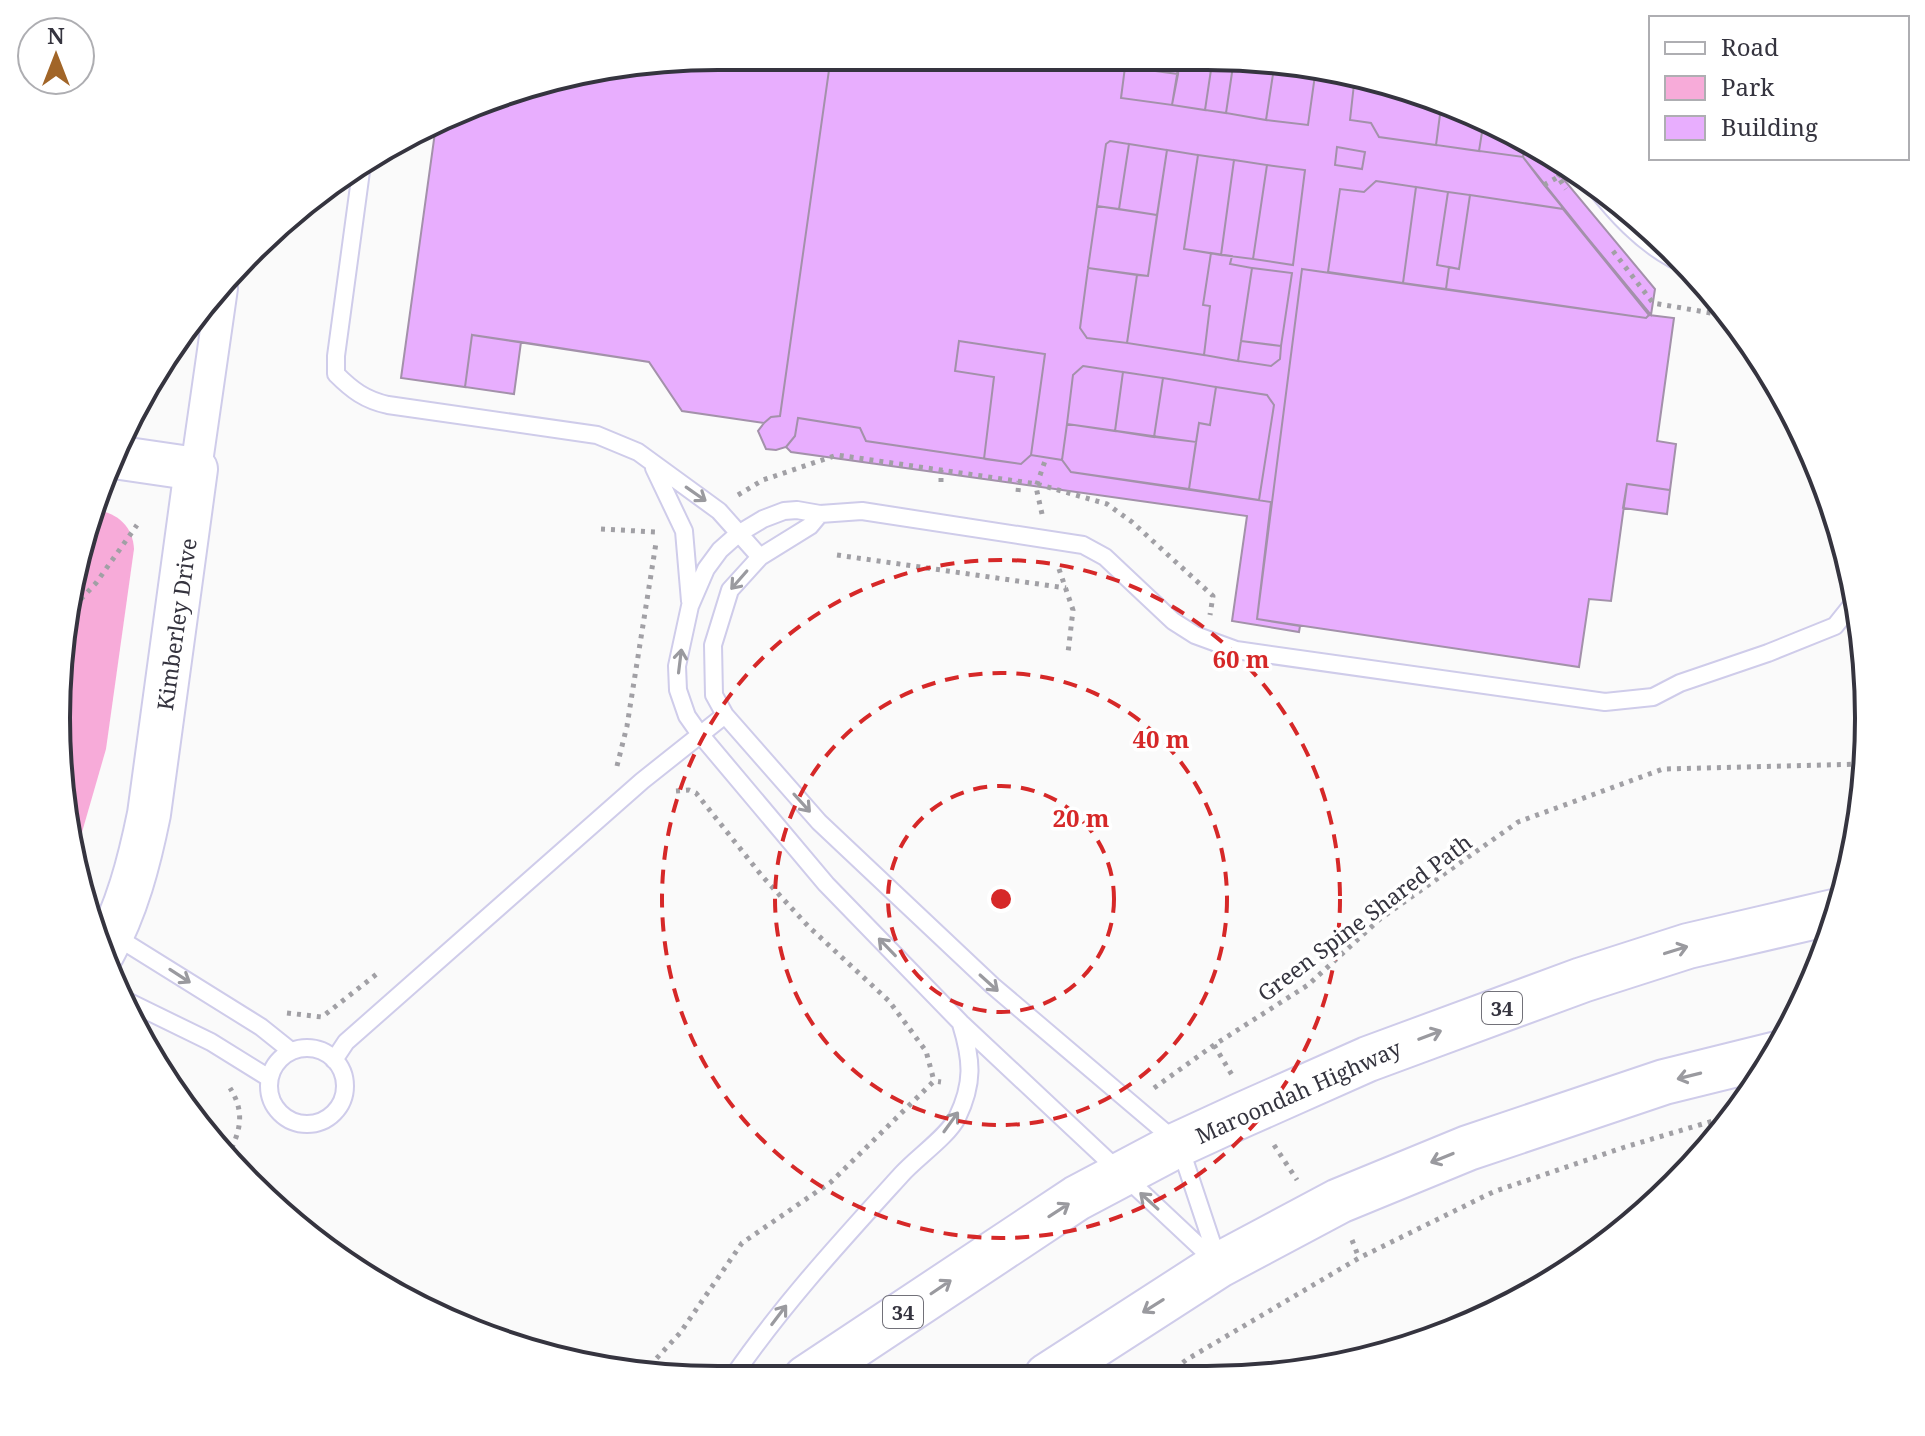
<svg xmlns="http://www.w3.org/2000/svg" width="1925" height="1436" font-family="'Noto Serif',serif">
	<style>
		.green { fill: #f7abd9 }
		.building { fill: #e8aefe; stroke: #a391aa; stroke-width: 2 }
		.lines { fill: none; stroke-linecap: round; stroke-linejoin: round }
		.service-casing { stroke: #cfccea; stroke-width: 20 }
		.minor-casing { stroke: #cfccea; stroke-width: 34 }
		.secondary-casing { stroke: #cfccea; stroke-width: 46 }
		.trunk-casing { stroke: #cfccea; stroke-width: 48 }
		.path { stroke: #a1a0a5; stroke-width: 5; stroke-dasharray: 4 6; stroke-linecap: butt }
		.service { stroke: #fff; stroke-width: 16 }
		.minor { stroke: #fff; stroke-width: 30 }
		.secondary { stroke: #fff; stroke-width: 42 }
		.trunk { stroke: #fff; stroke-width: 44 }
		.oneway { stroke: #9a9a9f }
		.ring { fill: none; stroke: #d62828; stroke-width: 4; stroke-dasharray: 14 10 }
		.labels { text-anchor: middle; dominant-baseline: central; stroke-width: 7; stroke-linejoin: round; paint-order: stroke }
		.shield { fill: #fff; stroke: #727179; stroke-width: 2 }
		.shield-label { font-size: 20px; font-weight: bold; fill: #35343f }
		.street-label { font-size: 22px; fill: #35343f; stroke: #fff }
		.rim { fill: none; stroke: #35343f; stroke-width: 4 }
		.centre { fill: #d62828; stroke: #fff; stroke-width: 4 }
		.ring-label { font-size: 24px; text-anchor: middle; font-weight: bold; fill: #d62828; stroke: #fff; stroke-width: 7; stroke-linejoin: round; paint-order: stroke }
	</style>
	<rect width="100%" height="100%" fill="#fafafa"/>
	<!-- green -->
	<path class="green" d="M96,510C118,513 133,527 134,549L106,749L76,853L57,762L69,589Z"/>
	<!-- building -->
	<path class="building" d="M718,56L1250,57L1378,78L1525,145L1523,157L1649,315L1674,318L1657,441L1676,444L1670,490L1627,484L1611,601L1589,599L1579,667L1257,619L1271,502L1071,472L1062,460L1031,455L1021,464L866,441L860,428L798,418L795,436L786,447L776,450L766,449L758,431L764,423L682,411L649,362L521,342L472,335L465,387L401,378L436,125L546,79Z
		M718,56H831L780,416L771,417L764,423L682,411L649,362L472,335L465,387L401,378L436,125L546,79Z
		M1127,57H1180L1178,74L1125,67Z
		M1180,57H1223L1222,64L1212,63L1205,110L1172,105Z
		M1223,57H1250L1275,61L1266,120L1226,113L1233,66L1222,64Z
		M1275,61L1316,68L1308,125L1266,120Z
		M1212,63L1233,66L1226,113L1205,110Z
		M1125,67L1178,74L1172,105L1121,98Z
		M1355,75L1378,78L1441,107L1436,145L1379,137L1371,123L1350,120Z
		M1441,107L1483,126L1479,151L1436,145Z
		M1483,126L1525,145L1523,157L1479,151Z
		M1110,141L1129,144L1119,209L1097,206L1106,144Z
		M1129,144L1167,150L1157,215L1119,209Z
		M1525,145L1541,152L1655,289L1651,315L1544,185L1523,157Z
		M1337,147L1365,152L1362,169L1335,165Z
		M1167,150L1198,155L1184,249L1211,253L1203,305L1210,306L1204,355L1127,343L1137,275L1148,276Z
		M1198,155L1234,160L1221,255L1184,249Z
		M1234,160L1267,165L1253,259L1221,255Z
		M1267,165L1305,170L1293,265L1253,259Z
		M1376,181L1416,187L1403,283L1328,272L1340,189L1364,192Z
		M1416,187L1448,192L1437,265L1449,267L1446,289L1403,283Z
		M1448,192L1470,195L1459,269L1437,265Z
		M1470,195L1563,209L1649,315L1646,318L1446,289L1449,267L1459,269Z
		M1097,206L1157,215L1148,276L1088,268Z
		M1211,253L1232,256L1230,264L1252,268L1238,361L1204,355L1210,306L1203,305Z
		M1088,268L1137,275L1127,343L1087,338L1080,328Z
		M1252,268L1292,273L1281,346L1241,341Z
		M1302,269L1646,318L1649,315L1674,318L1657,441L1676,444L1670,490L1627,484L1611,601L1589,599L1579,667L1257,619Z
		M472,335L521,342L514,394L465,387Z
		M959,341L1045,354L1031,455L1021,464L984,459L994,377L955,371Z
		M1241,341L1281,346L1280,359L1271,366L1238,361Z
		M1083,366L1123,372L1115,431L1067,424L1073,375Z
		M1123,372L1163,378L1154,437L1115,431Z
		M1163,378L1216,387L1210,425L1199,423L1196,442L1154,437Z
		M1216,387L1267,395L1274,405L1259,500L1189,489L1199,423L1210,425Z
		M798,418L860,428L866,441L1021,464L1031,455L1062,460L1071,472L1271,502L1257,619L1300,626L1299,632L1232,621L1247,516L791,452L786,447L795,436Z
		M1067,424L1196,442L1189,489L1071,472L1062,460Z
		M1627,484L1670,490L1667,514L1623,508Z"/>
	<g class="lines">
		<defs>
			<path id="service" d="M362,164L336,356V374C352,390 365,400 388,405L597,435L638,452L719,511L760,557
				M1593,185C1616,214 1640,241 1673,259
				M654,468L684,531L690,601
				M820,514L810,526L760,557L730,590L713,645L714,695L725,715L819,822L993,986L1179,1144L1218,1261
				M115,936L261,1027L291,1051
				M129,1002L211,1042L269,1078
				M269 1086a38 38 0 1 1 76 0a38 38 0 1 1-76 0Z
				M334,1060L346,1042L642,781L725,715
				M1217,1263L961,1023L826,884L699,733L687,716L678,690L677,666L690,606L706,569L720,550L738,534L763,519L784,511L797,510L820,514L862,511L1083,545L1105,557L1173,621L1195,635L1236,650L1605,702L1653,697L1680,683L1768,653L1835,626L1855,601
				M732,1378C782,1305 842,1240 901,1175C916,1158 947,1137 957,1118C974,1083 972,1060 961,1024"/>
			<path id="minor" d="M196,469L222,288"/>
			<path id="secondary" d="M103,953C127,909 139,863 149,814L196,469L114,457"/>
			<path id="trunk" d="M1047,1376L1219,1265L1339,1201L1468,1148L1664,1082L1777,1054
				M806,1378L1077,1198L1179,1144L1242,1115L1368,1059L1582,980L1688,946L1838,911"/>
		</defs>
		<!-- service casing -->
		<use href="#service" class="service-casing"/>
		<!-- minor casing -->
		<use href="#minor" class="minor-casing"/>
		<!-- secondary casing -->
		<use href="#secondary" class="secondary-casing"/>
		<!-- trunk casing -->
		<use href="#trunk" class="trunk-casing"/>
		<!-- path -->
		<path class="path" d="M1558,177L1567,164
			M1544,185L1558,177L1566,189
			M1613,251L1653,303L1734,317
			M941,482V470
			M1018,492L1019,481
			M738,495L763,480L837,455L1037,484L1107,504L1132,522L1213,596L1210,615
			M1042,514L1036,487L1046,458
			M601,529L656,532
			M837,555L1066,588
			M1059,569L1073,610L1068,653
			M67,614L96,583L137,525
			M617,766L627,726L656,543
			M676,791L689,790L696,793L762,876L808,926L889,1001L926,1051L934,1081
			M287,1013L322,1017L378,973
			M1214,1045L1232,1075
			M1154,1088L1214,1045L1308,985L1380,919L1518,822L1663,769L1865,764
			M1274,1145L1297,1180
			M227,1157C240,1133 246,1113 230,1088
			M1352,1240L1359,1258
			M643,1373L680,1333L742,1243L831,1182L934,1081L941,1082
			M1167,1375L1186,1360L1359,1258L1493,1192L1625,1147L1733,1115"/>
		<!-- service -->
		<use href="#service" class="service"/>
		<!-- minor -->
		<use href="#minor" class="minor"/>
		<!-- secondary -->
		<use href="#secondary" class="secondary"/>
		<!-- trunk -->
		<use href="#trunk" class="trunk"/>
	</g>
	<!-- one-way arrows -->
	<defs><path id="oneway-shaft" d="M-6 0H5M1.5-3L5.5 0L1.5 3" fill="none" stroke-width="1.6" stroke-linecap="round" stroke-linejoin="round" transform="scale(2)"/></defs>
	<g class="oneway">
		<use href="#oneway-shaft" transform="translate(696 494) rotate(35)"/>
		<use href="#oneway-shaft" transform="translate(739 580) rotate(131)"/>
		<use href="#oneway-shaft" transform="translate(680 661) rotate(-83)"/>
		<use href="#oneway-shaft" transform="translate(802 803) rotate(48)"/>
		<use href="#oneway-shaft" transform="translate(887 947) rotate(-134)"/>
		<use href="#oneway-shaft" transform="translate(1676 950) rotate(-17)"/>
		<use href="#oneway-shaft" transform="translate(180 976) rotate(33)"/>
		<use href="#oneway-shaft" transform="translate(989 983) rotate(42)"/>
		<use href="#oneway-shaft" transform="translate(1430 1035) rotate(-21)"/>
		<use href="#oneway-shaft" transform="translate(1689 1076) rotate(166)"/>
		<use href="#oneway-shaft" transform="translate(951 1122) rotate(-54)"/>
		<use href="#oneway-shaft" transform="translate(1442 1158) rotate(158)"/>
		<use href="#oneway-shaft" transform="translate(1149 1201) rotate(-138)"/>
		<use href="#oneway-shaft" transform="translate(1059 1210) rotate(-33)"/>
		<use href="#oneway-shaft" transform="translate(941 1287) rotate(-34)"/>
		<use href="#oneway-shaft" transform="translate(1153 1306) rotate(148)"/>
		<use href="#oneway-shaft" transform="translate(779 1315) rotate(-53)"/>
	</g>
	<!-- distance rings -->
	<g class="ring">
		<circle cx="1001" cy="899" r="113"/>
		<circle cx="1001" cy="899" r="226"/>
		<circle cx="1001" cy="899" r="339"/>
	</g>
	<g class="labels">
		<!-- shield labels -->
		<g class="shield">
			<rect x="1482" y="992" width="40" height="32" rx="6"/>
			<rect x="883" y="1296" width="40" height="32" rx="6"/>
		</g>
		<g class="shield-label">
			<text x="1502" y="1008">34</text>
			<text x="903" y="1312">34</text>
		</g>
		<!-- street labels -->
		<g class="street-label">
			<text transform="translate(176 624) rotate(-82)">Kimberley Drive</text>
			<text transform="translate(1364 917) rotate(-37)">Green Spine Shared Path</text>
			<text transform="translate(1298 1091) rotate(-24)">Maroondah Highway</text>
		</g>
	</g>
	<!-- crop -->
	<path d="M0 0H1925V1436H0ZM718 70H1207A648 648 0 0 1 1855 718V718A648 648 0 0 1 1207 1366H718A648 648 0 0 1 70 718V718A648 648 0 0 1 718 70Z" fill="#fff" fill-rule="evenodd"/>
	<path class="rim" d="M718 70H1207A648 648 0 0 1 1855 718V718A648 648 0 0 1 1207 1366H718A648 648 0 0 1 70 718V718A648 648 0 0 1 718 70Z"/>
	<circle cx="1001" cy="899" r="12" class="centre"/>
	<g class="ring-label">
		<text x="1241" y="668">60 m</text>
		<text x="1161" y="748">40 m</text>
		<text x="1081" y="827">20 m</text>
	</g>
	<!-- legend -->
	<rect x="1649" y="16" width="260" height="144" fill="#ffffff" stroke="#aeaeb2" stroke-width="2"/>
	<rect x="1665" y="42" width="40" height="12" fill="#ffffff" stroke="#aeaeb2" stroke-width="2"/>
	<text x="1721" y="56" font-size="24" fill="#35343f">Road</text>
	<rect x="1665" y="76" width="40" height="24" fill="#f7abd9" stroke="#aeaeb2" stroke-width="2"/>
	<text x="1721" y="96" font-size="24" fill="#35343f">Park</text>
	<rect x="1665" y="116" width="40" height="24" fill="#e8aefe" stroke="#aeaeb2" stroke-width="2"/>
	<text x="1721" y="136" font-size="24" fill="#35343f">Building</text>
	<!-- north arrow -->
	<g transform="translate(56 56)"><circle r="38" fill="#ffffff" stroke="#aeaeb2" stroke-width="2"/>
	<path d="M0-6L14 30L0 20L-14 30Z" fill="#a16528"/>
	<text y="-12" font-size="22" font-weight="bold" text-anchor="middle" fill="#35343f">N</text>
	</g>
</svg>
